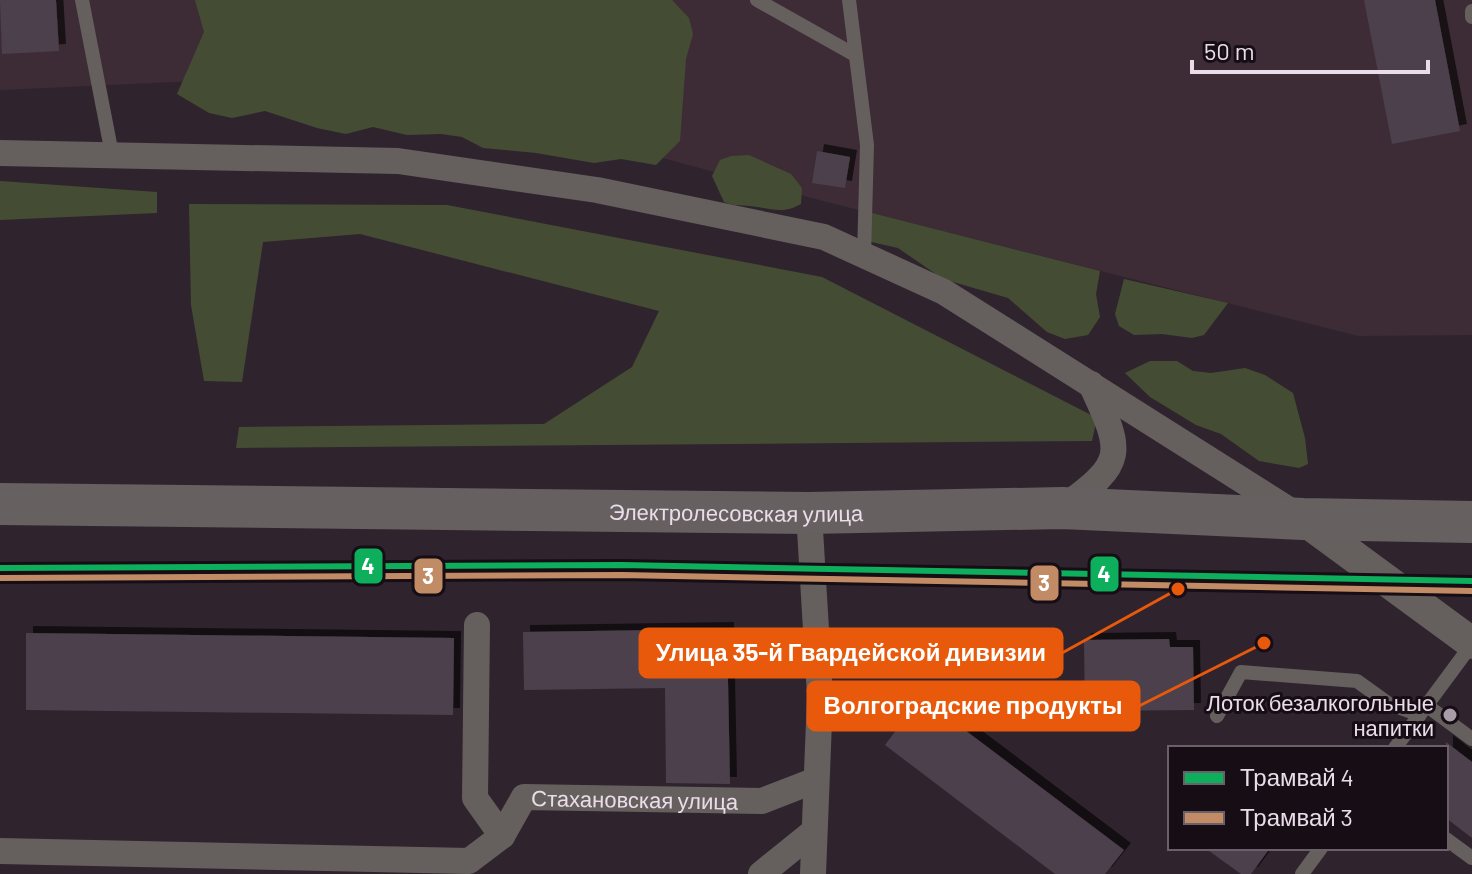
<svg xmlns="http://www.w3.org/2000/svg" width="1472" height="874" font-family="Barlow,sans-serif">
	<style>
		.industrial { fill: #3d2c35 }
		.green { fill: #444d34 }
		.building { fill: #4c404c; filter: url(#shadow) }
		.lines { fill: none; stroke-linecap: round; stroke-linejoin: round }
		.service { stroke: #65605e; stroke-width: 14 }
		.minor { stroke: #65605e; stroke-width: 26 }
		.tertiary { stroke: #65605e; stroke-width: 32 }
		.primary { stroke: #666061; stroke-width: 42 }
		.tram-1-casing { stroke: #160d15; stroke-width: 12 }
		.tram-2-casing { stroke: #160d15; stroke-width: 12 }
		.tram-1 { stroke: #0daf5c; stroke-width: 6 }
		.tram-2 { stroke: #c18c65; stroke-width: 6 }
		.poi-dot { fill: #a99ca8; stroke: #160d15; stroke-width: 3 }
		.labels { text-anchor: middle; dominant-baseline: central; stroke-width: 6; stroke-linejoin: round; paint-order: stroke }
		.street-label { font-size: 22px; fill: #eadde9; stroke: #160d15 }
		.poi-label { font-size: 22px; fill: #eadde9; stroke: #160d15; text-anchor: end }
		.leader { fill: none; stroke: #e8590c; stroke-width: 3 }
		.callout-dot { fill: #e8590c; stroke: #160d15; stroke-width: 3 }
		.callout { fill: #e8590c; stroke: #e8590c; stroke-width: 3 }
		.callout-label { font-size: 24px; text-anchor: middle; font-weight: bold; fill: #fff }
		.line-badge { stroke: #160d15; stroke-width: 3 }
		.badge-label { font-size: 22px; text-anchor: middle; font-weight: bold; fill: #fff }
	</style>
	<defs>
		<filter id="shadow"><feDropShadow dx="7" dy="-7" stdDeviation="0" flood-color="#0009"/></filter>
	</defs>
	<rect width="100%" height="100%" fill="#2f242e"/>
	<!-- industrial -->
	<path class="industrial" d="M0,0H1472V335L1358,336L819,200L350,74L0,90Z"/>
	<!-- green -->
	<path class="green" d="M195,0H672L689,18L693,34L686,59L680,141L656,165L621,159L594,163L536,153L483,148L462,137L441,134L407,135L373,127L346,134L317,128L265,111L232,118L209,113L177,94L204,32Z
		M749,155L791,174L802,188L801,204C782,215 770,208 750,206C739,205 734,206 724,202L712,176L720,160L731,156Z
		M0,181L157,192V213L0,220Z
		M189,204L447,205L822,277L1097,418L1092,441L236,448L239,427L544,424L632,367L659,311L360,234L263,242L242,382L204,381L191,305Z
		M872,213L1100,271L1096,294L1100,317L1088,335L1065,339L1047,332L1008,298L943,279L898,248L858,239Z
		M1124,279L1228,303L1204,335L1192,338L1162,334L1134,335L1119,326L1115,314Z
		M1150,361H1177L1193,371L1211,373L1245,368L1265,375L1293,393L1305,438L1308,464L1299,468L1259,461L1221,434L1196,425L1150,397L1125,373Z"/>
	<!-- building -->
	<path class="building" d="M0,0H56L59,51L2,54Z
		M1364,0H1435L1460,131L1392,144Z
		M817,151L850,157L845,188L812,183Z
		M727,629L730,784L666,783L665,688L524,690L523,632Z
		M26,633L454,638L453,715L26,710Z
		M1169,639L1170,647H1193L1194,710L1085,711L1084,640Z
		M921,697L1124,850L1105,874H1055L885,745Z
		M1446,742L1472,762V838L1446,818Z
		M1205,848H1270L1251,874H1241Z"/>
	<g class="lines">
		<!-- service -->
		<path class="service" d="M82,0L112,154
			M757,0L855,55
			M849,0L867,145L864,256
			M1472,11V17
			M1426,705L1472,739
			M1217,716L1241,672L1357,681L1389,704L1420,715
			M1395,748L1472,644
			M1446,839L1472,858
			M1302,874L1321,848"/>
		<!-- minor -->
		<g class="minor">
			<path d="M0,153L398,161L597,190L824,237L944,292L1297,515"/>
			<path d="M1062,508C1127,462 1123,453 1091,384"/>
			<path d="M809,513L820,696L813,874"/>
			<path d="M477,625L475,798L502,836"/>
			<path id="s1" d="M0,851L469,861L502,836L524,797L762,801L816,780"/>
			<path d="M761,874L813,832"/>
		</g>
		<!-- tertiary -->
		<path class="tertiary" d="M1303,519L1472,643"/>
		<!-- primary -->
		<path class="primary" id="s2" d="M0,504L809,513L1062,508L1303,519L1472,522"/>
		<defs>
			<path id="tram-1" d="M0,568L622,565L1472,581"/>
			<path id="tram-2" d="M0,578L622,575L1472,591"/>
		</defs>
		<!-- tram-1 casing -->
		<use href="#tram-1" class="tram-1-casing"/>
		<!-- tram-2 casing -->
		<use href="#tram-2" class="tram-2-casing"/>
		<!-- tram-1 -->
		<use href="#tram-1" class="tram-1"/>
		<!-- tram-2 -->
		<use href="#tram-2" class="tram-2"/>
	</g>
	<!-- markers -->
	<circle class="poi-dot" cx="1450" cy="715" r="8"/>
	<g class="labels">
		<!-- street labels -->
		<g class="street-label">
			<text stroke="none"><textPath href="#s2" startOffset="736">Электролесовская улица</textPath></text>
			<text stroke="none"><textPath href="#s1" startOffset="666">Стахановская улица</textPath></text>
		</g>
		<!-- poi labels -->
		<g class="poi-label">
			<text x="1434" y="702">Лоток безалкогольные<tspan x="1434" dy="25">напитки</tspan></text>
		</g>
	</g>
	<!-- callouts -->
	<path class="leader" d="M1178 589L1062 653M1264 643L1139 706"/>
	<g class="callout-dot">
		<circle cx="1178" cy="589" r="8"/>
		<circle cx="1264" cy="643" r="8"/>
	</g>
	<g class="callout">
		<rect x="640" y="629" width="422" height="48" rx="8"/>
		<rect x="808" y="682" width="331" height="48" rx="8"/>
	</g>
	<g class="callout-label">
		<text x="851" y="661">Улица 35-й Гвардейской дивизии</text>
		<text x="973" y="714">Волгоградские продукты</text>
	</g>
	<g class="line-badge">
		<rect x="353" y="547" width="31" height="38" rx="8" fill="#0daf5c"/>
		<rect x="1089" y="555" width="31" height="38" rx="8" fill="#0daf5c"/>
		<rect x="413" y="557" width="31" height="38" rx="8" fill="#c18c65"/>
		<rect x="1029" y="564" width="31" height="38" rx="8" fill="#c18c65"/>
	</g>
	<g class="badge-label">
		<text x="368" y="574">4</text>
		<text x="1104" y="582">4</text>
		<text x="428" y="584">3</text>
		<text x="1044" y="591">3</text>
	</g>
	<!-- legend -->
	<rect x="1168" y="746" width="280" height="104" fill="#160d15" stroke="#6b606a" stroke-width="2"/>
	<rect x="1184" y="772" width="40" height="12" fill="#0daf5c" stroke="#6b606a" stroke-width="2"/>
	<text x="1240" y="786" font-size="24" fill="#eadde9">Трамвай 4</text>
	<rect x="1184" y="812" width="40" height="12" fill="#c18c65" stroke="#6b606a" stroke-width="2"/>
	<text x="1240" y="826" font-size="24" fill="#eadde9">Трамвай 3</text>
	<!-- scale -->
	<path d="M1192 60v12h236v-12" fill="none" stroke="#eadde9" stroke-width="4"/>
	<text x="1204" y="60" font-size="24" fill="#eadde9" stroke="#160d15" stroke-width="6" paint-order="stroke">50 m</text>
</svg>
